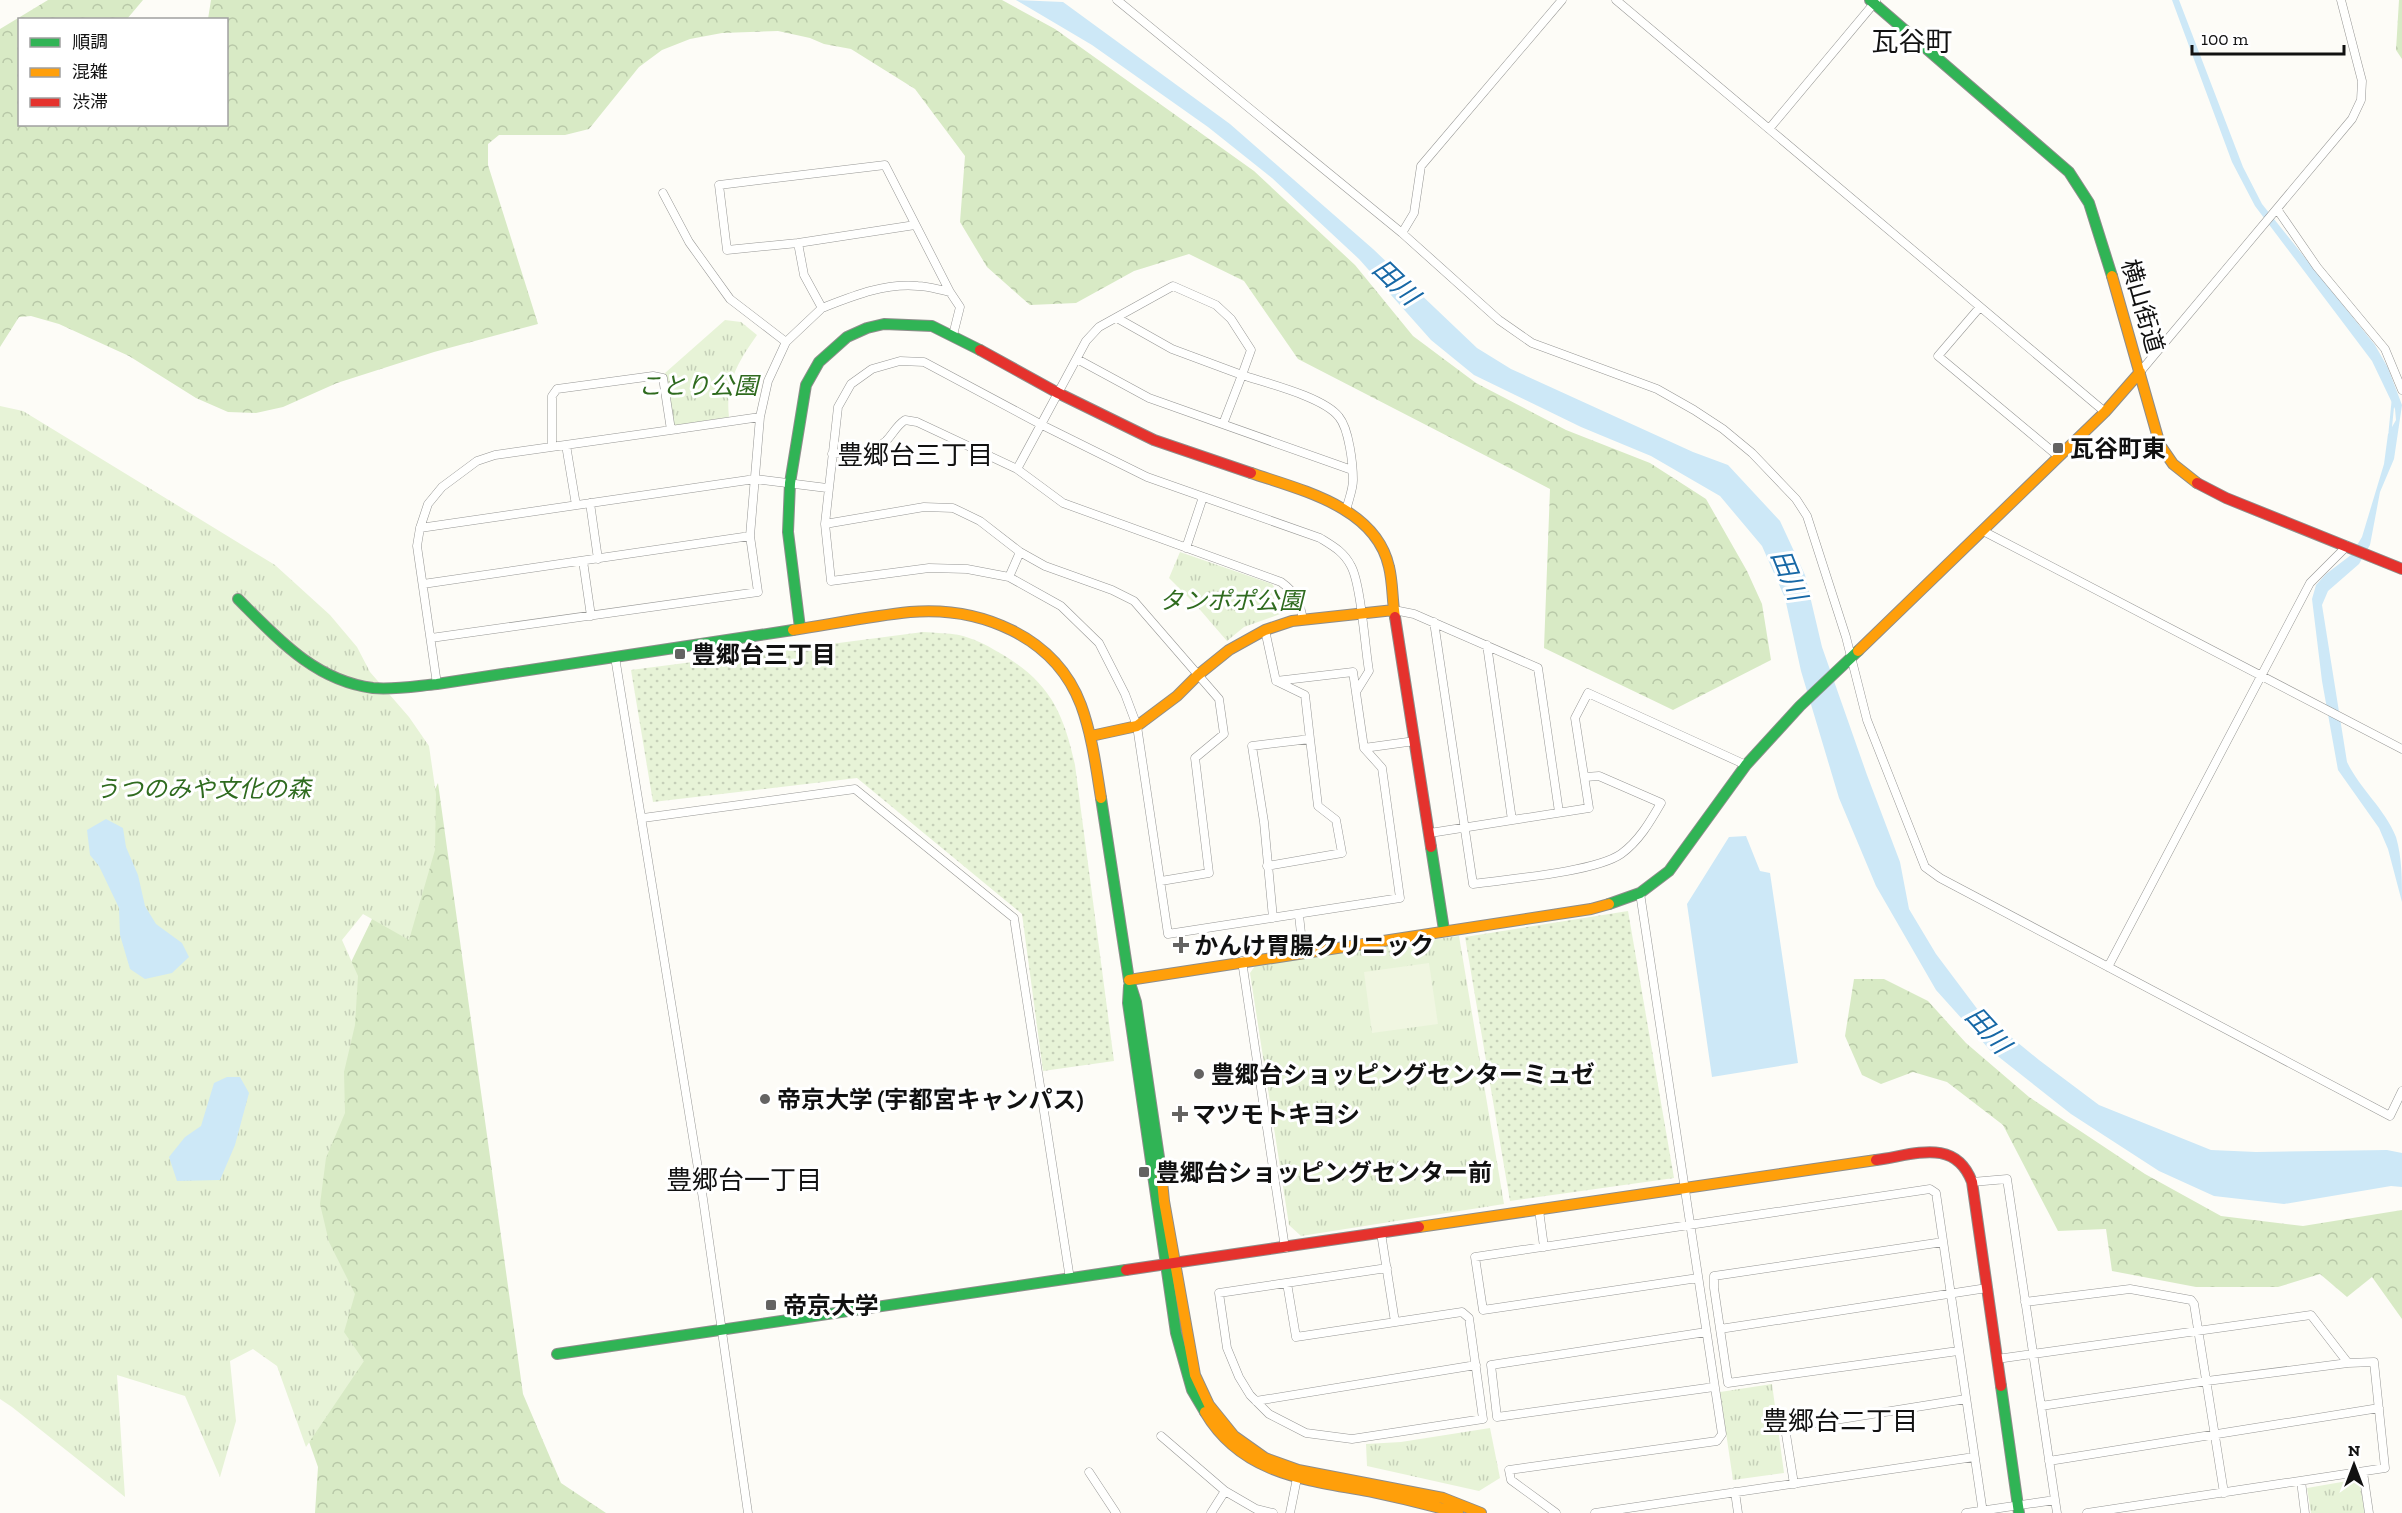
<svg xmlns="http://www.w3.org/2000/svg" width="2402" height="1513" font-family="'Zilla Slab','Noto Sans JP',serif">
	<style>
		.grass { fill: url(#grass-dots) }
		.forest { fill: url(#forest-crowns) }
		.park { fill: url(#park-tufts) }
		.pitch { fill: #f0f6e1 }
		.water { fill: #cde8f7 }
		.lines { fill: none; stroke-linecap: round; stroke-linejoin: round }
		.stream { stroke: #cde8f7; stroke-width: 3 }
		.street-casing { stroke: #979795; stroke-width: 9 }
		.fast-casing { stroke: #8e8d8b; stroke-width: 12 }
		.slow-casing { stroke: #8e8d8b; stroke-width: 12 }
		.jam-casing { stroke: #8e8d8b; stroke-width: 12 }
		.street { stroke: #fffffe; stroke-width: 8 }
		.fast { stroke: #30b455; stroke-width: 10 }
		.slow { stroke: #ff9f0a; stroke-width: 10 }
		.jam { stroke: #e5322d; stroke-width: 10 }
		.poi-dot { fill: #646362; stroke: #fff; stroke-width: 2 }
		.labels { text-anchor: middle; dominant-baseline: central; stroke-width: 6; stroke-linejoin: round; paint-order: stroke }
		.street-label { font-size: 24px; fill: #111; stroke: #fff }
		.park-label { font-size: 24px; font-style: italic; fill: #2f6b1f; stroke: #fff }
		.poi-label { font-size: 24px; font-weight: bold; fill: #111; stroke: #fff; text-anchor: start }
		.water-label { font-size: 26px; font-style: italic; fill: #1768a6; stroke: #fff }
		.neighbourhood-label { font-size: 26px; fill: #111; stroke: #fff }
		.quarter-label { font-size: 27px; fill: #111; stroke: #fff }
	</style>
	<defs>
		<pattern id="grass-dots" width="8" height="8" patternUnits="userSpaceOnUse" patternTransform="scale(1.5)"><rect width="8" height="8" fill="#e7f3d7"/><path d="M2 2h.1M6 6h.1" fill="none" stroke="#c5cfb8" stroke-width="1.8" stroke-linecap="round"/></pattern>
		<pattern id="forest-crowns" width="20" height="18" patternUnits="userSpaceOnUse" patternTransform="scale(1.5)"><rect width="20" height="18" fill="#d8eac5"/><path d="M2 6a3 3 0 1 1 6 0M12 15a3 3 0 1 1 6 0" fill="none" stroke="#b8c8a8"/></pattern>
		<pattern id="park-tufts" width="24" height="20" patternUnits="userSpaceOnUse" patternTransform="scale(1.5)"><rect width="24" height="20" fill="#e7f3d7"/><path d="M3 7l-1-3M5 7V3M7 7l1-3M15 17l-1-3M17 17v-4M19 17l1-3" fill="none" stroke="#c5cfb8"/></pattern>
	</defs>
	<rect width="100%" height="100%" fill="#fdfcf7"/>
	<!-- grass -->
	<path class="grass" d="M923,632C935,633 948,633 959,635C972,638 987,645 998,652C1048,680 1063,710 1075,765L1114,1061L1043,1071L1022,914L857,778L653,802L631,670Z
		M1628,911L1674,1178L1510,1201L1465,937Z"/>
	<!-- forest -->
	<path class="forest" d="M48,0H143L127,19L20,20V124H226V20L208,19L211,0H1002L1055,29L1254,171L1355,265L1413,336L1476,383L1566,430L1650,463L1706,499L1747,571L1762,604L1771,660L1673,710L1544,648L1550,489L1298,359L1244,281L1189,254L1134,271L1076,303L1030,305L987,267L960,222L965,156L915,89L851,49L824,44L810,38L778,31L722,33L690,39L662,50L639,67L589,129L565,135H499L488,144V165L538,324L434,352L337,383L283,407L256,413L228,412L196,398L129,356L59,324L31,316L19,317L0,347V29Z
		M2399,0H2402V59L2396,50Z
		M438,783L523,1394L561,1483L606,1513H315L318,1467L237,1239L273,1123Z
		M1854,979H1884L1928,1001L1966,1043L2029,1097L2145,1174L2221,1216L2303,1226L2402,1210V1319L2372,1277L2347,1297L2320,1274L2278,1287H2196L2112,1271L2106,1229L2058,1231L2003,1125L1947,1082L1913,1072L1881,1084L1862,1075L1845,1036Z"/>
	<!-- park -->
	<path class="park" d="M725,320L741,322L757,335C738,362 725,383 729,417L673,426L665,373Z
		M0,406L23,411L275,565L330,615L357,647L370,672L409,717L429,746L436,794L435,850L409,940L363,914L342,940L358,976L355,1025L344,1072L345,1113L326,1158L320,1204L329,1242L355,1294L344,1332L364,1361L306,1447L277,1366L253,1349L230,1361L236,1421L220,1477L185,1396L117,1375L125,1497L12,1407L0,1399Z
		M1180,552L1272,584L1285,602L1283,613L1244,627L1227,641L1195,604L1169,578Z
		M1459,936L1504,1204L1301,1236L1289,1225L1250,973L1257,963Z
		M1772,1384L1784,1473L1733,1480L1720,1392Z
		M1490,1428L1500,1478L1479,1491L1367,1466L1366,1444L1401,1442Z
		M2359,1479L2365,1513H2311L2307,1488Z"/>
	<!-- pitch -->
	<path class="pitch" d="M1429,963L1438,1024L1372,1033L1364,972Z"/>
	<!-- water -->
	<path class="water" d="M1016,0L1063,2L1230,124L1373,249L1477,348L1511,369L1693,452L1728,465L1780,521L1805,575L1822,647L1867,775L1900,862L1909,909L1936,954L1978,1010L2039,1060L2099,1105L2211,1150L2256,1152L2387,1150L2402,1153V1187L2391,1186L2284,1204L2214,1196L2159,1171L2071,1114L1990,1050L1936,990L1876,886L1839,798L1801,671L1785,598L1762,546L1720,496L1651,456L1581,427L1474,375L1431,340L1359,259L1272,178L1208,127L1092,45Z
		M2172,0H2179L2243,167L2262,204L2375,345L2388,368L2402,405L2394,459L2380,492L2370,545L2359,564L2328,591L2322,605L2347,762C2360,789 2385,809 2396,837C2402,857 2402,880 2402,902L2388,849L2379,828L2338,770L2322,681L2312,599L2316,585L2326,574L2351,555L2362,537L2384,464L2388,434L2396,420L2395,409L2372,361L2255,206L2232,162Z
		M106,819L123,828L126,847L138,875L145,906L156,924L182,943L189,957L172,973L145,979L130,969L120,935L119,908L99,866L90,855L87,830Z
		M1746,836L1760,871L1770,873L1798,1063L1712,1077L1687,904L1729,837Z
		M227,1077H240L249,1093L235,1145L220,1180L177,1181L169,1157L185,1137L201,1126L214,1083Z"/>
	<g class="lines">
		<!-- stream -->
		<path class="stream" d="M2390,432L2393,402"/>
		<defs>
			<path id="street" d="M1117,0L1402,233L1499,320L1532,343L1657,389L1694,410L1723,429L1752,453L1796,499L1807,516L1846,637L1867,720L1925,867L1940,878L2390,1116L2402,1091
				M1616,0L2105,412
				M1769,129L1876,1
				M663,193L689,242L730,299L786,342
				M2277,209L2317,267L2385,349L2402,390
				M915,225L798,243L804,275L822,308C853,296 884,283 918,286C928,286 939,290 950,292L960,307L953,335
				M1402,233L1414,213L1421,166L1562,0
				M798,243L727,250L719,185L885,165L950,292
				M1980,307L1938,356L2059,457
				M1117,318L1172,349L1242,375L1223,424
				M1077,359L1149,398L1352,470
				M2140,372L2352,119L2361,100L2362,81L2341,0
				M566,445L576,505
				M552,447V396L557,389L653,376L663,378L671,430L760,417
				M832,454C848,452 873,453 886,441C893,434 896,426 905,420L917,422L1017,469L1063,503L1281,582C1296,593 1300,602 1303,620
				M1017,469L1086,341L1099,327L1173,286L1216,305L1231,319L1251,350L1242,375C1266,383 1324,397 1339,417C1349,429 1353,464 1353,480C1353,490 1348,501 1346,511
				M590,503L598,559
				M825,524L924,507L953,508L980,521L1020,552L1045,566L1112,590L1134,601L1219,699L1224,734L1195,758L1209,873L1161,881
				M420,528L755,479L827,488
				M1983,531L2402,749
				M1186,548L1203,497
				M583,561L591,616
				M1009,577L1020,552
				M423,584L750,536
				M1394,610L1414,614L1538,668L1559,812
				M1434,622L1473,884C1508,879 1595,872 1621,854C1639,841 1650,822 1661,803L1599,776L1585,777
				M1265,630L1276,681L1305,695L1310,739L1252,746L1264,822L1273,918
				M431,638L758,592L750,536L760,417L768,381L786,342L822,308
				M1487,645L1512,820
				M615,657L703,1199L748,1513
				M1276,681L1353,672L1364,748L1382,768L1400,898L1168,934L1137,726L1125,694L1099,643L1061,606L1009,577L967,569L929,568L831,581L825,524L838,407L851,384L872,369L900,361L924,362L1042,425L1147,477L1320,538C1333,546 1344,552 1351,566C1361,584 1365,648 1369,671L1356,692
				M437,684L417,546L420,528L428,504L442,487L477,461L495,455L671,430
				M1364,748L1415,741
				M643,818L855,789L1014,918L1070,1279
				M1430,833L1589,808L1575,718L1588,693L1746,765
				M1267,866L1342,853L1336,820L1318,806L1310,739
				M1299,915L1303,952
				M1242,961L1285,1248
				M2108,967L2310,583L2347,546
				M1972,1182L2007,1179L2057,1513
				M1539,1210L1544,1247
				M1381,1233L1395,1322
				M1943,1242L1714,1276V1288L1728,1383L1958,1351
				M1698,1278L1483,1310L1475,1257L1930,1189L1936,1193L1983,1513
				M1287,1283L1296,1337L1462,1312L1469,1318L1483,1419L1352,1439L1306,1433L1269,1414L1250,1395L1239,1377L1227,1348L1219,1293L1387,1268
				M2025,1302L2130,1289L2191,1300L2194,1304L2224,1493
				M1720,1329L1987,1288
				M1706,1332L1491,1365L1497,1417L1714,1387
				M1997,1359L2311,1315L2348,1363L2374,1362L2385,1468L2087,1513
				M1256,1401L1476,1365
				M2041,1406L2207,1381L2348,1363
				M1161,1436L1225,1491
				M2049,1461L2379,1408
				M1089,1472L1116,1513
				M2363,1472L2369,1513
				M2301,1481L2305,1513
				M1794,1484L1785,1428L1966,1399
				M1735,1492L1738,1513
				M1211,1513L1225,1491L1256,1509L1273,1513
				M1290,1513L1298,1473
				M1556,1513L1511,1480L1509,1470L1717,1441L1722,1434L1640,893
				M1595,1513L1974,1457
				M1966,1513L2055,1500"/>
			<path id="fast" d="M1870,0L2069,172L2089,203L2112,276
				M238,599C277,638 315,681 373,688C394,690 416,686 437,684L793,630
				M800,628L788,532L790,483L806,385L819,362L847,337L867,328L884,324L932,326L980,350
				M1101,798L1129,980L1136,1002L1161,1171
				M1431,847L1444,930
				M1609,904L1640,893L1669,871L1746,765L1800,706L1858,651
				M1129,986L1128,1003L1176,1333L1192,1390L1205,1412
				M557,1354L1126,1270
				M2001,1386L2019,1513"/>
			<path id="slow" d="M2112,276L2160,445L2173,464L2197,483
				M1251,473C1301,490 1376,507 1389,567C1393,583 1392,600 1395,617
				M793,630C832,624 871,616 910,612C980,606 1055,636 1081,705C1092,735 1096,767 1101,798
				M1858,651L2105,412L2140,372
				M1091,736L1137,726L1177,696L1198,675L1229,650L1265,630L1292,621L1394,610
				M1129,980L1591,909L1609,904
				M1161,1171L1164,1201L1195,1375L1209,1405L1234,1436L1265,1458L1298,1470L1443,1498L1481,1513
				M1419,1227L1876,1160
				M1205,1412C1242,1475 1307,1480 1373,1492C1402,1498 1430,1505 1458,1513"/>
			<path id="jam" d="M980,350L1058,393L1154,440L1251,473
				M2197,483L2226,498L2402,569
				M1395,617L1431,847
				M1876,1160C1914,1155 1955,1137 1972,1182L2001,1386
				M1126,1270L1419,1227"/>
		</defs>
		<!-- street casing -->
		<use href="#street" class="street-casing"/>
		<!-- fast casing -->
		<use href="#fast" class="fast-casing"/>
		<!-- slow casing -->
		<use href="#slow" class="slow-casing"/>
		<!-- jam casing -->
		<use href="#jam" class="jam-casing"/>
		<!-- street -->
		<use href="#street" class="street"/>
		<!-- fast -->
		<use href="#fast" class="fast"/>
		<!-- slow -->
		<use href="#slow" class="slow"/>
		<!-- jam -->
		<use href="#jam" class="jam"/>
	</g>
	<!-- markers -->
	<g class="poi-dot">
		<rect x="2052" y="442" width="12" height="12" rx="3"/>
		<rect x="674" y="648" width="12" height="12" rx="3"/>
		<path d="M1178 936h6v6h6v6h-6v6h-6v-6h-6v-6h6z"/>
		<circle cx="1199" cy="1074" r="6"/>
		<circle cx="765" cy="1099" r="6"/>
		<path d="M1177 1105h6v6h6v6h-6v6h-6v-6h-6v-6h6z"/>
		<rect x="1138" y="1166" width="12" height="12" rx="3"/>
		<rect x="765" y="1299" width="12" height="12" rx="3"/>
	</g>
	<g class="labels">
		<!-- street labels -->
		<g class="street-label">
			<text transform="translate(2143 306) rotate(74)">横山街道</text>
		</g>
		<!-- park labels -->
		<g class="park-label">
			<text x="698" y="385">ことり公園</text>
			<text x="1231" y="600">タンポポ公園</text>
			<text x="203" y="788">うつのみや文化の森</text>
		</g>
		<!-- poi labels -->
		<g class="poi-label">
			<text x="2070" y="448">瓦谷町東</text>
			<text x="692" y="654">豊郷台三丁目</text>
			<text x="1194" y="945">かんけ胃腸クリニック</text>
			<text x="1211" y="1074">豊郷台ショッピングセンターミュゼ</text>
			<text x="777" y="1099">帝京大学 (宇都宮キャンパス)</text>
			<text x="1192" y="1114">マツモトキヨシ</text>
			<text x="1156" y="1172">豊郷台ショッピングセンター前</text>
			<text x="783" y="1305">帝京大学</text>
		</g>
		<!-- water labels -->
		<g class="water-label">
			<text transform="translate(1396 282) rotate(44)">田川</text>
			<text transform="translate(1789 575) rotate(68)">田川</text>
			<text transform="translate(1988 1030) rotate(48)">田川</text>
		</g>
		<!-- neighbourhood labels -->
		<g class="neighbourhood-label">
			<text x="915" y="455">豊郷台三丁目</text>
			<text x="744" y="1180">豊郷台一丁目</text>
			<text x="1840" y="1421">豊郷台二丁目</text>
		</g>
		<!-- quarter labels -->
		<g class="quarter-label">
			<text x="1912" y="42">瓦谷町</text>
		</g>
	</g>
	<!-- legend -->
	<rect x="18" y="18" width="210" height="108" fill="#ffffff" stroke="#a0a0a0" stroke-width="1.5"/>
	<rect x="30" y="38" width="30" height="9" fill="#30b455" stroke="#a0a0a0" stroke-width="1.5"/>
	<text x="72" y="48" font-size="18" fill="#111111">順調</text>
	<rect x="30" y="68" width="30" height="9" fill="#ff9f0a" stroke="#a0a0a0" stroke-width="1.5"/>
	<text x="72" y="78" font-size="18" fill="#111111">混雑</text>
	<rect x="30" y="98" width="30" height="9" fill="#e5322d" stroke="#a0a0a0" stroke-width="1.5"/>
	<text x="72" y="108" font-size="18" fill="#111111">渋滞</text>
	<!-- north arrow -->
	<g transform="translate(2354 1465)" stroke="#ffffff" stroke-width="4.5" paint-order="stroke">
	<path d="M0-4.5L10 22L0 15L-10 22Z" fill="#111111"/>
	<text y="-9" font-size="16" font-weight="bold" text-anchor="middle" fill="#111111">N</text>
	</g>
	<!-- scale -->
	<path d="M2192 45v9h152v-9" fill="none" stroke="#111111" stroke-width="3"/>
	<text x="2201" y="45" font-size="18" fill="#111111" stroke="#ffffff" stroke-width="4.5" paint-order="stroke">100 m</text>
</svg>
